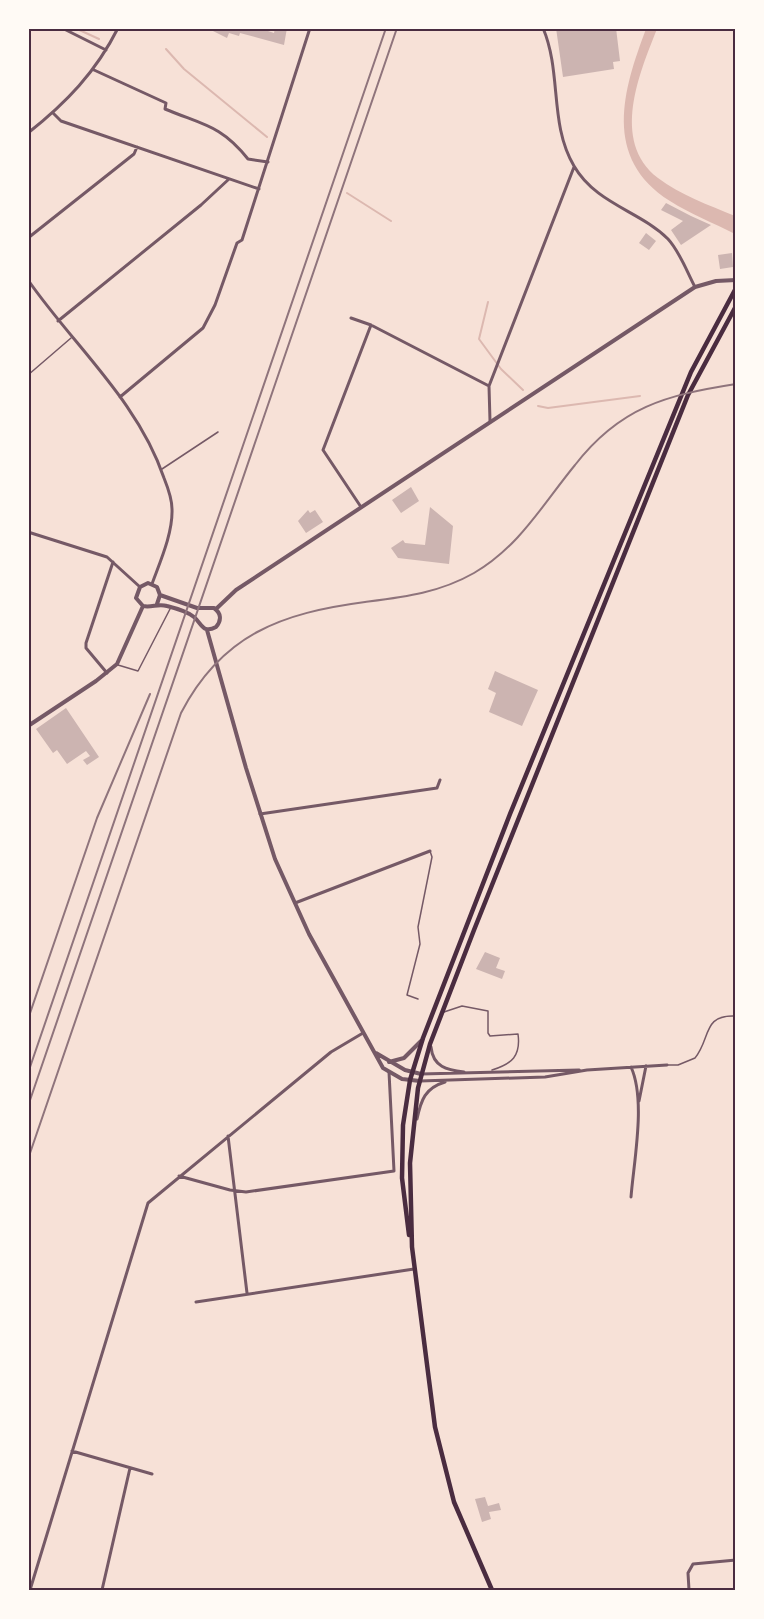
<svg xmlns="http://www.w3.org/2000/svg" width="764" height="1619" font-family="'PT Sans Narrow',sans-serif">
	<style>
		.water { fill: #dcb8b0 }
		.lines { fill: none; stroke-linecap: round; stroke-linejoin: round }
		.stream { stroke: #dcb8b0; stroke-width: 2 }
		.building { fill: #ccb4b1 }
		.service { stroke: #755966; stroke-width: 1.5 }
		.minor { stroke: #755966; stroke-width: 3 }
		.tertiary { stroke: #755966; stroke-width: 4 }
		.secondary { stroke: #4a2c40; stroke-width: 4.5 }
		.rail { stroke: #8f747c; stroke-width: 2 }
		.neatline { fill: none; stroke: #4a2c40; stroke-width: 2 }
	</style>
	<rect width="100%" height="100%" fill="#f7e1d7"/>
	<!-- water -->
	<path class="water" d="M646,29H657C640,72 610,141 658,178C680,195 709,205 735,216V234C714,223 690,214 670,201C602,158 623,90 646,29Z"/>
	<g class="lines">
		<!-- stream -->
		<path class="stream" d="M75,28L99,39
			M166,49L184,69L267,137
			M347,193L391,221
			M488,302L479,339L501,369L523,390
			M538,406L548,408L640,396"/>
	</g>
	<!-- building -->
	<path class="building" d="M207,28H259L274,33L275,28H287L284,45L240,33L239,36L229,33L227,38Z
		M556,28H616L620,61L613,62L614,69L563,77Z
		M666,203L691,216L711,225L681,245L671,230L683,221L661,210Z
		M646,233L656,241L649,250L639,243Z
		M732,253L733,267L720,269L718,255Z
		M411,487L419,501L401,513L392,500Z
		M430,507L453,526L449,564L398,558L391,548L403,540L405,543L425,545Z
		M308,510L310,513L315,510L323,522L306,533L298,521Z
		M495,671L538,690L522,726L489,712L496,693L488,689Z
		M66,708L99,757L87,765L83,760L90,756L86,751L67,764L57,750L53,753L36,729Z
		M485,952L500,958L496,968L505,971L502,979L476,969Z
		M485,1497L488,1506L499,1503L501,1510L489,1512L491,1519L482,1522L475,1499Z"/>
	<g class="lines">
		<!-- service -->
		<path class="service" d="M28,375L71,338
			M162,469L218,432
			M118,665L138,671L170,609
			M418,999L407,995L420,944L418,927L432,857L430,851
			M444,1012L462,1006L488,1011V1033L490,1036L518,1034C521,1056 512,1064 492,1070
			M668,1065H678L695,1058C711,1039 702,1014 736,1016"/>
		<!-- minor -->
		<path class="minor" d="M62,28L106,50
			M543,28C562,73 549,124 574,166C596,204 640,211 668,239C680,252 687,272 695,287
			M94,70L166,103L165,109C203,125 221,125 248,159L268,162
			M53,113L61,121L259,189
			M28,133C66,103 96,72 118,28
			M28,238L134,154L137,147
			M28,280C74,346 138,401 164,478C168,488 172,499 172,509C173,533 160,562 152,584
			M351,318L371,325L489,386
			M58,321L201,205L229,179
			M120,397L203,328L215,305L237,243L242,240L310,28
			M490,421L489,386L574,167
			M361,507L323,450L371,325
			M28,532L107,557L140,587
			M107,673L86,648V643L113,562
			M260,814L437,788L440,780
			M295,903L430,851
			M431,1047C433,1067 447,1070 464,1072
			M421,1074L579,1070
			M420,1081L545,1077L587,1070L667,1065
			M639,1101L646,1066
			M417,1119C421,1100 425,1088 445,1082
			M228,1136L247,1293
			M179,1176L230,1190L246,1192L394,1171L389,1072
			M631,1197C634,1160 646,1100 631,1067
			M196,1302L414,1269
			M72,1451L152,1474
			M30,1590L148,1203L331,1052L363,1033
			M102,1590L130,1468
			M689,1590L688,1573L693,1564L736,1560"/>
		<!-- tertiary -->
		<path class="tertiary" d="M157,604L160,595L157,587L148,583L140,587L136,598L143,606C152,608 158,603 167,606C175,608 187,611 194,617C202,624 203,634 216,627C222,620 221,613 214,608H197L160,595
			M216,609L236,590L695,287L716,281L736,280
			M207,630L246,768L275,859L309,934L383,1068L402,1079L420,1081
			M28,726L96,681L117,664L143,606
			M376,1053L405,1070L421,1074
			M389,1062L404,1058L421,1041"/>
		<!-- secondary -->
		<path class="secondary" d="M409,1235L402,1178L403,1125L410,1080L423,1038L510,814L691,372L736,288
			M492,1590L454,1502L435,1427L412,1247L410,1163L418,1088L430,1044L474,930L688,395L736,306"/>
		<!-- rail -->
		<path class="rail" d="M28,1019L97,818L150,694
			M28,1073L386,28
			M28,1106L397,28
			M28,1159L181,713C222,634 282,613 365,602C404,597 439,593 474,573C519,547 543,504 575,465C620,407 666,395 736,384"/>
	</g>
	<!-- border -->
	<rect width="764" height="1619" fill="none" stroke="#fffaf5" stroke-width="60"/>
	<rect x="30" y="30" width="704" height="1559" class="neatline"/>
</svg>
